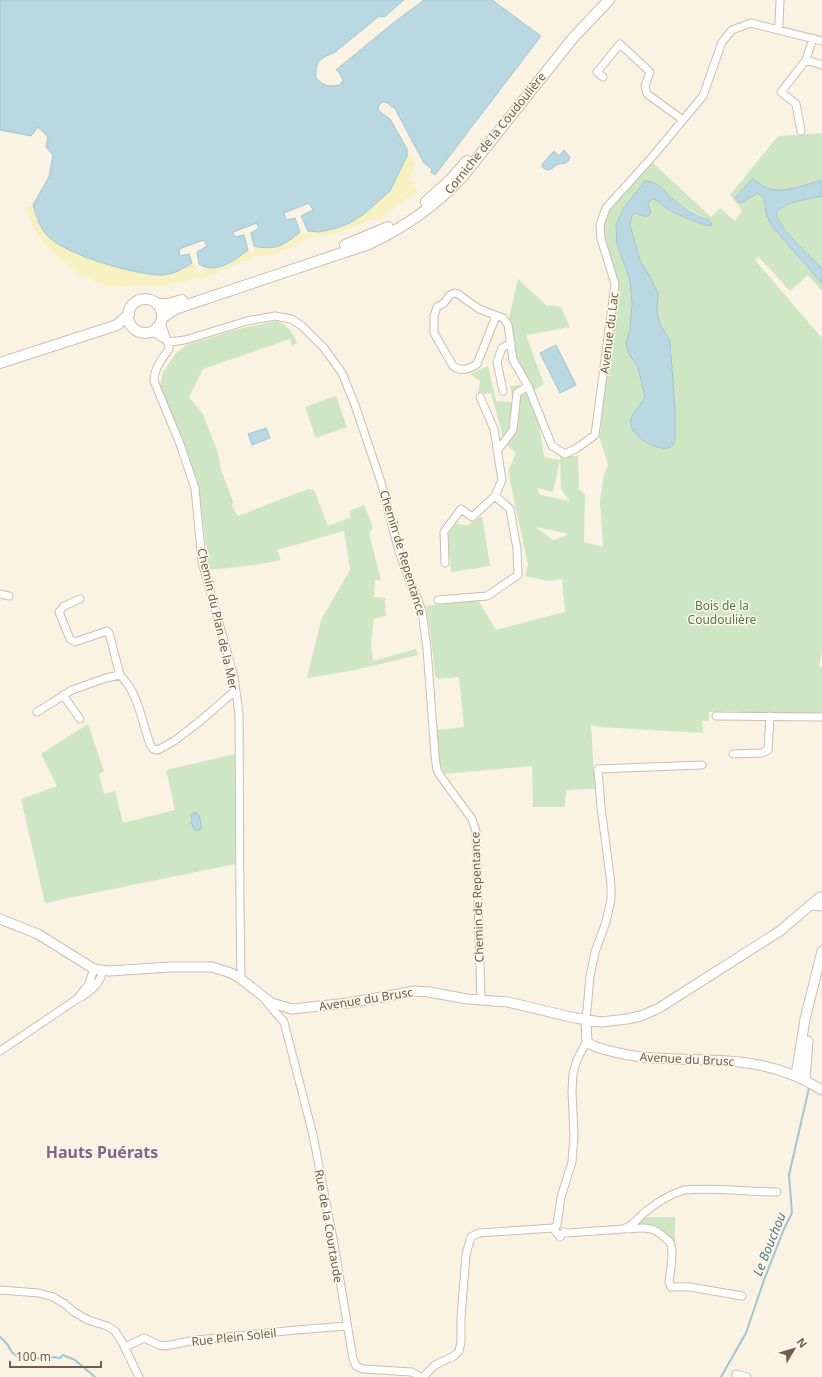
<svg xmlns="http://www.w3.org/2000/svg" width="822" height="1377" font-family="'Noto Sans',sans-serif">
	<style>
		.green { fill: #cee6c3; fill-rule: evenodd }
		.sand { fill: #f7f0c0 }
		.water { fill: #b9d8e2; stroke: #a0c6d3 }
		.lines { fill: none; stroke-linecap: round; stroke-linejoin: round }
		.stream { stroke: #a0c6d3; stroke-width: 2 }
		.minor-casing { stroke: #ccbead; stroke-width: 9 }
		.tertiary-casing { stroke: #ccbead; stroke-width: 11 }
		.secondary-casing { stroke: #cfbeab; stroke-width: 12 }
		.minor { stroke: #fff; stroke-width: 7 }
		.tertiary { stroke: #fff; stroke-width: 9 }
		.secondary { stroke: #fff; stroke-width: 10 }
		.labels { text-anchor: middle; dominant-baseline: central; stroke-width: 3; stroke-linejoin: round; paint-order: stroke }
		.street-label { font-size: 12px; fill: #705c4b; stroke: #fdf7e9 }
		.park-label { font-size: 12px; fill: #527a47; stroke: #fdf7e9 }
		.water-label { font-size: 13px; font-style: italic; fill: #4b7888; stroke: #fdf7e9 }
		.district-label { font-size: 16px; font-weight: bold; fill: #82638c; stroke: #fdf7e9 }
	</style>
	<rect width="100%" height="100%" fill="#faf3e3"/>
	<!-- green -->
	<path class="green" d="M822,133V180C806,184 786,193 770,189C764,188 758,182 754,179L751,180L735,198L758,193L764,198L766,213L771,225L822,284V291L808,275L790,291L759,257L755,260L822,338V650L819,667L822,668V711L819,713L774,714L729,711L709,712V721H702L703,733L599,727L591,725L595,789L566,790L565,807H533L532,766L445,774L439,762L436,730L464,727L459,677L438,679L435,675L432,646L426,606L478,600L496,630L565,612L562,579L549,581L525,576L528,565L508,471L516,453L505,444L491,393L478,395L480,381L470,374L488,366L496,401L513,402L510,386L522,385L539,422L544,457L560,460L553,492L537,488L540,495L570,501L561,489L560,456H578L579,489L585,495L584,542L603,547L600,501L604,474L608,465L599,436L601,429L602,399L617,282L604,241L603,226L609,210L652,162L711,217L720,208L735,221L742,210L730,195L778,136ZM657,184L674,201L709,220L712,225L708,226L702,224L666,208L659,201L654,199L649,201L648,204L651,213L643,216L635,213L632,215L630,225L640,260L649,275L658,293L657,313L661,326L670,341L672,353L632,429L631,419L645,397L638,368L628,352L626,342L630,330L632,303L630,280L617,244L623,209L639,190L641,185ZM536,527L566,533L567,535L553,540Z
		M822,196V268C810,255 779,229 776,213C787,200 807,200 822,196Z
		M518,279L546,305L561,307L570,327L526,335L544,384L534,390L517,358L509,318Z
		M271,322C274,322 276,321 278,322C286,323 294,335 297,342L292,346L290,339L203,369L189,397L203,414L218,453L221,470L233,501L232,506L238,516L308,489L314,490L328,526L351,517L349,511L364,505L373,527L369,534L381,580H375L374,597L385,598L386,616L374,619L371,643L373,661L416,649L418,655L355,670L307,678L321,620L350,570L344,531L277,550L281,560L256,565L209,570L199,491L163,397L160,386L163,372L176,353L186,345L239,329Z
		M336,396L347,427L316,438L305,407Z
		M482,516L490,566L451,572L448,535L456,524L468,525Z
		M88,724L104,771L99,775L104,794L115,791L123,823L175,810L166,770L235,754V864L45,903L21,799L57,786L41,754Z
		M644,1217H675V1241L673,1242C660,1230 658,1225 639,1224Z"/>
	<!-- sand -->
	<path class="sand" d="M407,149L415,164L409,180L413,182L418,191L379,219L371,220L336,234L310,238L289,248L268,256H255L248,261H242L211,276L165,285L110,287L75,273L73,268C52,255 34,235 27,211V207L33,205L36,217L53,240L76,253L109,265L141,273L182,270L192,263L195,267L196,274L202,272L204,267C225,267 231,262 248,250L251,254L254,252V246L263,248L286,244L300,232L302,233L304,235L308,234V231L319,232L358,218L369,209L390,191L407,156Z"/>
	<!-- water -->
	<path class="water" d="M0,0H404L384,17L379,16L334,53C319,58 315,63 316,78C324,86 328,87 340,85L343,80L339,72L336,70L392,24L424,0H492L541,36L435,175L431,172L432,169L424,163L394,107H392L388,103L383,102L379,105L378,110L390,119L407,149V156L390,191L364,214L350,223L337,228L319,232L308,231L301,216L313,210L309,203L284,213L286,220L295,218L300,232C284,245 276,251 254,246L251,233L259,228L257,223L233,232L235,237L244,235L248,250C235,260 216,275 199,264L197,252L207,246L204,240L179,249L180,256L189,254L192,263C183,269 172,275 161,275C135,275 61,254 45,233C39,225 36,215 33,205L49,177L53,155L46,147L48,137L38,127L31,136L0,130Z
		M564,150L570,157C568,166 562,162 556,165C553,168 551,170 547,170L542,167L543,163L554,151L559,156Z
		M753,179C758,182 764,188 770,189C786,193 807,184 822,180V196C807,200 787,200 776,213C779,229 810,256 822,268V284L771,225L766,213L764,198L758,193L740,203L735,198L751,180Z
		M645,181C660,181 664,193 675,201C684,208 698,217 709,220L712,225L708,226C695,221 678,216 666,208C662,205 659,201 654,199L649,201L648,204L651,213L648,216H643L635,213L632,216L630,225L640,260L649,275L658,293L657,313L661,326L670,341L675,410V441C673,444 672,447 668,448C657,451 625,434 631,418C634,411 641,404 645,397L638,368L628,352L626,342L630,330L632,303L630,280L617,244L616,225L623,209Z
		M556,345L576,385L560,393L540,353Z
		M266,428L270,438L252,445L248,434Z
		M193,813H197L200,817L201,829L196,831L192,826L193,825L190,823L192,821L191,815Z"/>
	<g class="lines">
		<!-- stream -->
		<path class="stream" d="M0,1337C2,1339 5,1341 7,1344C10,1347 10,1352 14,1354C28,1365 44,1354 60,1358L63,1355L75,1360L95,1377
			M721,1377L746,1333L764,1280L784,1229L792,1213L789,1175L809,1088"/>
		<defs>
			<path id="minor" d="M778,30L779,24L780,0
				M806,60L822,65
				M603,77L597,72L620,44L650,72L645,86L647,94L683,120
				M801,131L796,104L781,92L806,60L813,38
				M496,316L477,364C470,369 460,372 453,366L434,333V316L437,307L444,303L450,295L455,293L458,294L479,309L503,318L508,325L513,360L528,386L552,446L565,454L577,448L595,435L615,284L601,239L600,225L606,208L653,156L703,96L722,42L732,30L751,23L822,41
				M161,323L169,346V349C162,359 154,368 154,381L180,444L195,488L202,562L234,677L239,714L240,908L241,979
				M150,332L156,334L169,342
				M169,342L185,340L247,321L275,316L291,319L302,326L324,348L342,373L355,405L381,482L398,548L411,585L418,600L422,611L427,649L435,755L437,770L439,774L472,819L476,831L481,1000
				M503,391L497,362L502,348L511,343
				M497,451L513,430L517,393L528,386
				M445,563L444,532L461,509L472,517L495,496L502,480L494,429L480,397
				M0,594L9,596
				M80,599L64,606L59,612L70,639L75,642L107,631L109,633L120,675
				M438,600L487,596L518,575L517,549L510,509L495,496
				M63,695L80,719
				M37,712L72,690L106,678L120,675C138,692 142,722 150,744L153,749L158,750L174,741L199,722L235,691
				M716,716L822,717
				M733,754L762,753L768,750L770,716
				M97,984C89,981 82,993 77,999C90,993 99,985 103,971
				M88,986L94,969
				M265,999C270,1008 278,1014 284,1022L313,1135L334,1244L353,1359L356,1366L363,1369L412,1372L420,1377
				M586,1021L590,976L595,952L606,922L611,900V884L601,807L598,769L702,765
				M0,1051L77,999
				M553,1228L560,1237L564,1232
				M627,1229C643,1228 652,1225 665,1238C667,1239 670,1242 671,1245C674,1254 670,1273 669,1282L671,1287H690L742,1296
				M564,1232L568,1233L623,1229C632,1226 638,1219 645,1212C656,1203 671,1194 684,1190C715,1187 746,1192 777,1192
				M0,1290L39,1293L53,1297L65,1304L74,1312L88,1320L107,1326L115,1331L122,1342L139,1377
				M125,1347L144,1338L159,1345L165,1346L196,1340L296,1330L347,1326
				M423,1377L435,1365L454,1356L459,1351L461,1342V1318L466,1254L471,1237L479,1233L553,1228L557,1225L561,1197L572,1162L574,1135L572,1092L573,1073L577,1060L585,1044L587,1042
				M736,1377V1374L747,1377"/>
			<path id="tertiary" d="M810,905L822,906
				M0,919L38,934L94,969L109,971L170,967H212L231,973L241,979L265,998L272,1003L292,1009L348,1003L415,991L429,992L467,999L508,1002L575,1018L601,1022L627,1019L641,1016L659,1008L780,931L820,897
				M586,1021L587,1042C593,1047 599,1048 607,1050C650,1063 695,1057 739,1062C769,1065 797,1074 822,1090
				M796,1075L805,1019L822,951
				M805,1079L808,1041"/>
			<path id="secondary" d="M426,202L449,181L467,161
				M345,245L388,227
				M128 316a17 17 0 1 1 34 0a17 17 0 1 1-34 0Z
				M157,304H168L182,300
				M162,318L175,309L369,244C405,227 436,206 463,176L573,38L609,0
				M0,363L117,325L129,314"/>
		</defs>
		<!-- minor casing -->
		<use href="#minor" class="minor-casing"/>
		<!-- tertiary casing -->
		<use href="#tertiary" class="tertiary-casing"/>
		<!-- secondary casing -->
		<use href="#secondary" class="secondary-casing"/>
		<!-- minor -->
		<use href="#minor" class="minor"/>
		<!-- tertiary -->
		<use href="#tertiary" class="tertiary"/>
		<!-- secondary -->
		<use href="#secondary" class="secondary"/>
	</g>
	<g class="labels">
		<!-- street labels -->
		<g class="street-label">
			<text transform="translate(495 133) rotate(-51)">Corniche de la Coudoulière</text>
			<text transform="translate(609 333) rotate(-83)">Avenue du Lac</text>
			<text transform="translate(403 553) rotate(73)">Chemin de Repentance</text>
			<text transform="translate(218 619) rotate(77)">Chemin du Plan de la Mer</text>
			<text transform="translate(477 897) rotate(-92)">Chemin de Repentance</text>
			<text transform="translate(366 999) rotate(-9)">Avenue du Brusc</text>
			<text transform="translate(687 1059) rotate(3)">Avenue du Brusc</text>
			<text transform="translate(329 1226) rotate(80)">Rue de la Courtaude</text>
			<text transform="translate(234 1337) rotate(-6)">Rue Plein Soleil</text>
		</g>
		<!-- park labels -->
		<g class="park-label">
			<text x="722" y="605">Bois de la<tspan x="722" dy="14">Coudoulière</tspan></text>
		</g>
		<!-- water labels -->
		<g class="water-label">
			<text transform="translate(769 1244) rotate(-68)">Le Bouchou</text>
		</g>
		<!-- district labels -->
		<g class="district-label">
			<text x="102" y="1152">Hauts Puérats</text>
		</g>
	</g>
	<!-- north arrow -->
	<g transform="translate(794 1349) rotate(52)" stroke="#fdf7e9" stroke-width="3" paint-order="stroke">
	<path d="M0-3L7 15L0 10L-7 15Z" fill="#705c4b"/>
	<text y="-6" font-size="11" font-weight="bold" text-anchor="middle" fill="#705c4b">N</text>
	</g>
	<!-- scale -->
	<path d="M10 1361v6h91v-6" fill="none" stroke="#705c4b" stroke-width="2"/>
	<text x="16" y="1361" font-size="12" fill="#705c4b" stroke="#fdf7e9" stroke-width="3" paint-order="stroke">100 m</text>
</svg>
